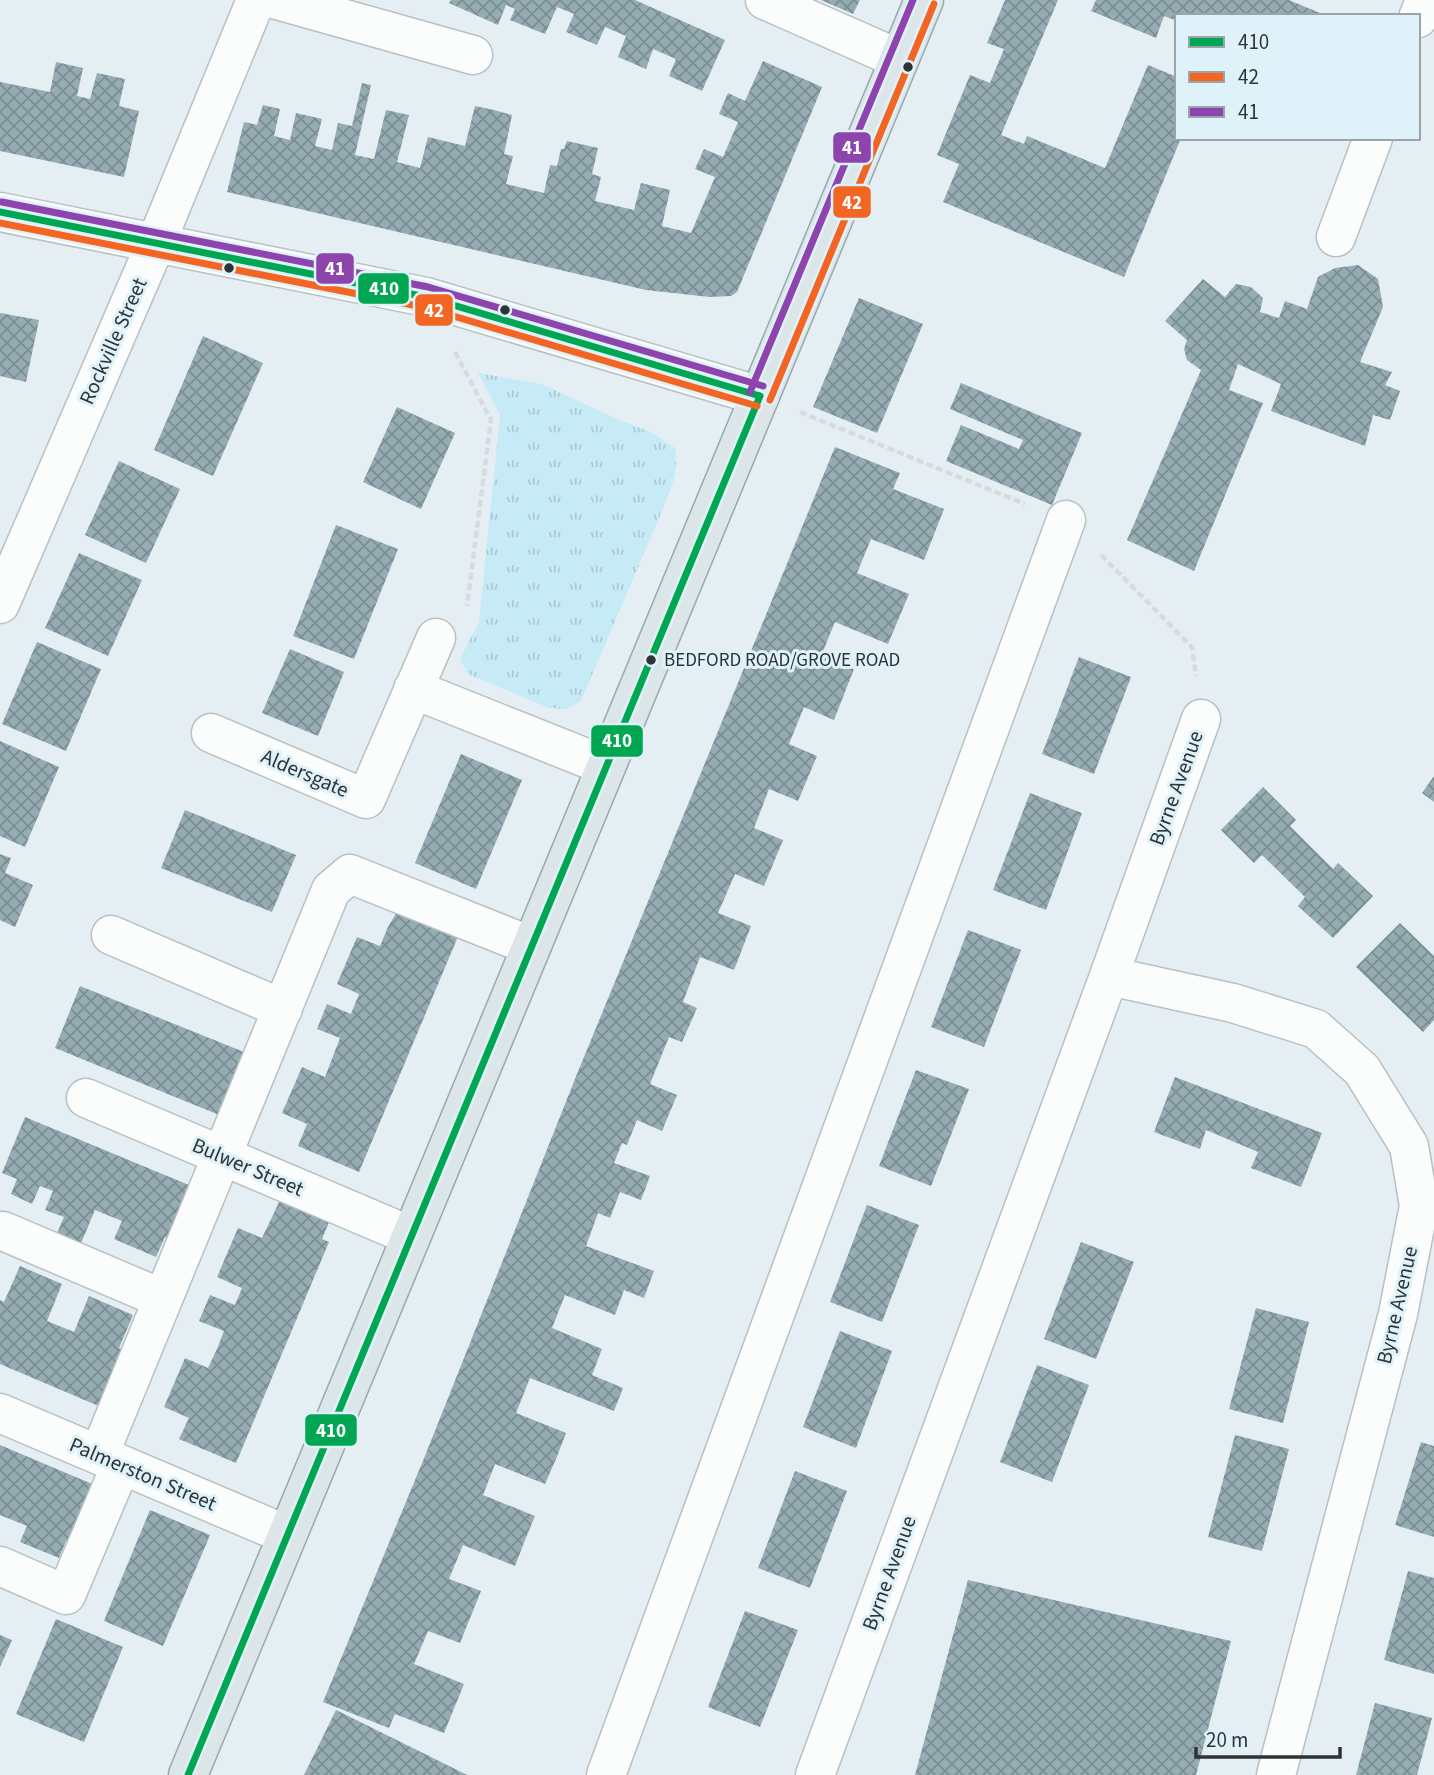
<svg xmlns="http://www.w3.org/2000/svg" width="1434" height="1775" font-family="'Source Sans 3',sans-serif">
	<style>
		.grass { fill: url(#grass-tufts) }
		.building { fill: url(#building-cross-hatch) }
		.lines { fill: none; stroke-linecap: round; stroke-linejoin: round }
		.minor-casing { stroke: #b8c0c3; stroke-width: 41 }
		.major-casing { stroke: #95a9af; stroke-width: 41 }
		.path { stroke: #d8dbdc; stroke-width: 4.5; stroke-dasharray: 7 3.5; stroke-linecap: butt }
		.minor { stroke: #fbfdfd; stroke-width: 38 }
		.major { stroke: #dce6e9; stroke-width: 38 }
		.bus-1-casing { stroke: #dff2f9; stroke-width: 12 }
		.bus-2-casing { stroke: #dff2f9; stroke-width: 12 }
		.bus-3-casing { stroke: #dff2f9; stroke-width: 12 }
		.bus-1 { stroke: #00a651; stroke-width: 7 }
		.bus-2 { stroke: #f26522; stroke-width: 7 }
		.bus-3 { stroke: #8e44ad; stroke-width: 7 }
		.bus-dot { fill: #2d3437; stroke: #dff2f9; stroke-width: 2.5 }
		.labels { text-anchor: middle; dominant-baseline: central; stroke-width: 6; stroke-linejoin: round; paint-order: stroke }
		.bus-label { font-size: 19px; fill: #2d3437; stroke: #dff2f9; text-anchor: start }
		.street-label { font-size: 21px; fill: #2d3437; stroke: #dff2f9 }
		.line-badge { stroke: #dff2f9; stroke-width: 2.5 }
		.badge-label { font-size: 19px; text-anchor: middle; font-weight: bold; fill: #fff }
	</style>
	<defs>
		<pattern id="grass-tufts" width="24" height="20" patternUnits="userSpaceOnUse" patternTransform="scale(1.75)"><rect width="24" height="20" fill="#c6eaf6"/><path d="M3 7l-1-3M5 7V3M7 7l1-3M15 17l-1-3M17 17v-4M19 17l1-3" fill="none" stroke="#aac9d4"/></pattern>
		<pattern id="building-cross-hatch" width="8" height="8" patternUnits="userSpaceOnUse" patternTransform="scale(1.75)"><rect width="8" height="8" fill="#95acb3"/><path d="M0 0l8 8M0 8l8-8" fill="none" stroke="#7a8d92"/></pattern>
	</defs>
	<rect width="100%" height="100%" fill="#e5eff3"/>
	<!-- grass -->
	<path class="grass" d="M478,373L541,384L622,421L651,432L675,448C679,474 671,488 662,511L581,701L567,709L549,708L468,674L460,659L479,622L500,415Z"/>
	<!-- building -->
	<path class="building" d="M451,0H635L725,40L702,91L669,76L676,59L653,49L646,69L618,57L626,36L605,27L597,45L566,32L574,14L557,7L545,34L510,20L515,9L506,5L498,25L449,3Z
		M821,0H860L853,14Z
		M1005,0H1058L1001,135L1024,144L1027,136L1105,168L1148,65L1177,77V138H1181L1124,277L943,202L959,164L937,155L970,75L990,83L1004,49L987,43Z
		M1096,0H1289L1327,16H1177V21L1164,16L1156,38L1091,11Z
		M763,61L822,87L737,292L731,296L710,297L646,290L227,192L244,122L257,125L263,105L280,109L274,136L290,140L296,113L322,119L315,146L332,150L338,123L352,126L362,83L371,85L355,155L374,159L386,110L409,115L397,162L420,168L428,137L465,146L475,106L494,110L512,115L504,154L513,156L506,184L544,193L550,165L557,166L561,149H564L567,141L598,148L592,174L601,177L595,201L634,210L641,183L670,190L662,226L691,233L715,177L695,169L704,149L723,157L738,122L719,114L728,93L745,101Z
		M56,62L83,68L77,96L90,99L97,73L125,79L119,106L139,111L124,177L0,151V82L50,92Z
		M1358,265L1378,279L1383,307L1360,362L1392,372L1385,385L1400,391L1390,420L1373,415L1365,446L1271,411L1281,384L1238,364L1229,390L1263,403L1194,571L1127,540L1201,370L1187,360L1184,349L1187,340L1165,321L1203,279L1225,297L1236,284L1251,287L1263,298L1260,312L1279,318L1285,301L1307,309L1318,277L1335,268Z
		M859,298L923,324L877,433L813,407Z
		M0,313L39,320L26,382L0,376Z
		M203,336L263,363L213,476L154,450Z
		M961,383L1082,433L1052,505L946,461L961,425L1019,449L1023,440L950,409Z
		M397,407L455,433L421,509L363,482Z
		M835,447L900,473L893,489L944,509L924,560L871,539L857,573L909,594L888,644L835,622L821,656L854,669L834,720L804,707L789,744L817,756L798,801L769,789L754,828L783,840L764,886L735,874L718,913L751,926L734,970L700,957L683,1002L697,1008L690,1024L682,1042L669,1037L650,1084L677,1095L662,1131L637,1120L627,1145L622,1143L614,1163L650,1176L641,1200L620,1192L610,1218L598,1213L586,1246L654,1271L644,1298L624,1290L615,1315L565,1295L552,1328L602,1349L592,1375L623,1388L614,1411L530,1378L516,1413L566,1433L556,1459L545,1484L495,1464L483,1495L535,1516L525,1540L515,1566L463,1545L449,1579L481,1591L460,1643L428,1631L414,1664L464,1684L444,1733L395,1714L389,1728L323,1702L425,1456L577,1074Z
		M119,461L180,489L146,563L85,535Z
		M336,525L398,549L354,659L293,636Z
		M79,553L142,580L108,656L45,628Z
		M37,642L101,669L66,751L2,724Z
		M290,649L344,672L318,736L262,713Z
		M1079,657L1131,677L1094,774L1042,754Z
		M0,741L59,767L25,847L0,836Z
		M461,754L522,780L476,889L415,863Z
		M1434,776V802L1422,793Z
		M1263,787L1296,820L1290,826L1333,869L1338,863L1373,896L1333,938L1298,906L1305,897L1262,855L1254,863L1221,830Z
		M1030,793L1082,813L1046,910L993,890Z
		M185,810L296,855L272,912L161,868Z
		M0,854L11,858L5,873L33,885L15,927L0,920Z
		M402,903L462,927L359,1172L298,1146L307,1124L282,1113L302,1067L325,1077L340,1038L317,1029L327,1004L351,1014L359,994L337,984L357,937L380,946L388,927Z
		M1400,923L1434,956V1020L1423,1032L1356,967Z
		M968,930L1021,950L984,1047L931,1027Z
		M80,986L254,1056L229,1119L55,1048Z
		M916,1070L969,1089L931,1186L879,1166Z
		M1175,1077L1322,1133L1301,1187L1251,1168L1258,1152L1206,1130L1200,1149L1154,1132Z
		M25,1117L201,1190L179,1243L165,1237L156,1257L114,1239L122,1221L95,1210L79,1248L55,1238L64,1217L45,1210L53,1191L40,1186L32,1204L11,1194L17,1179L2,1173Z
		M282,1196L331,1217L322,1239L329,1242L236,1463L179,1439L189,1418L164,1407L185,1358L208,1368L217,1349L224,1331L199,1321L210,1295L235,1305L242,1288L217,1277L238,1228L262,1238Z
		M867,1205L919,1225L882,1322L830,1302Z
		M1081,1242L1134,1262L1096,1359L1044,1339Z
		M20,1266L62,1284L47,1321L74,1332L89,1296L133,1315L119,1348L132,1354L108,1410L0,1364V1300L4,1302Z
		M1256,1308L1309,1322L1283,1423L1229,1409Z
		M840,1331L892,1351L856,1448L803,1427Z
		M1037,1365L1089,1385L1052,1482L1000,1462Z
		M1235,1435L1289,1449L1262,1551L1208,1537Z
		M1421,1442L1434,1446V1537L1395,1525Z
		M0,1445L104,1489L79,1546L66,1541L59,1558L20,1542L27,1526L0,1515Z
		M795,1471L847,1491L810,1588L758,1568Z
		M150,1510L210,1535L163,1646L104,1621Z
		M1408,1571L1434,1578V1674L1384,1660Z
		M968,1580L1231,1641L1196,1775H915Z
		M745,1611L798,1630L760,1727L708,1707Z
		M56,1619L123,1647L84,1742L16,1714Z
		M0,1635L12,1640L0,1667Z
		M1375,1703L1432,1718L1417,1775H1356Z
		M336,1710L429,1756L467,1775H304Z"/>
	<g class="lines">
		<defs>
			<path id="minor" d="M277,0L473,55
				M765,0L899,59
				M1418,18L1425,0
				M0,212L426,297L760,396
				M1336,237L1373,138
				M0,604L156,243L256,0
				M413,689L606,766
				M211,733L366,799L436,638
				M111,935L283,1009
				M1109,976L1233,1003L1316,1029L1362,1070L1409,1146L1419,1206L1398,1314L1276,1775
				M86,1098L411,1236
				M3,1231L163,1299
				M0,1413L287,1535
				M99,1455L331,890L350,874L531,946
				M0,1566L66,1595L121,1465
				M606,1775L1066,520
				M815,1775L1109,976L1201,719"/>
			<path id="major" d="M188,1775L924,0"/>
		</defs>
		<!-- minor casing -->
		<use href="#minor" class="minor-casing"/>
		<!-- major casing -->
		<use href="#major" class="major-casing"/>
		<!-- path -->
		<path class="path" d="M455,352L491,420L467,606
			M800,412L1025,504
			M1101,555L1192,647L1196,676"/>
		<!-- minor -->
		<use href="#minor" class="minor"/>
		<!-- major -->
		<use href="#major" class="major"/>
		<defs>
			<path id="bus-1" d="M0,212L426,297L760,396
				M188,1775L760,396"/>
			<path id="bus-2" d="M0,223L423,307L757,406
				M770,400L934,4"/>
			<path id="bus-3" d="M2,202L428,287L763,386
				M750,392L913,0"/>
		</defs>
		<!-- bus-1 casing -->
		<use href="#bus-1" class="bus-1-casing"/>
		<!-- bus-2 casing -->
		<use href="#bus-2" class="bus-2-casing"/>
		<!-- bus-3 casing -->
		<use href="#bus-3" class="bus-3-casing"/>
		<!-- bus-1 -->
		<use href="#bus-1" class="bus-1"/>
		<!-- bus-2 -->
		<use href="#bus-2" class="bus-2"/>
		<!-- bus-3 -->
		<use href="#bus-3" class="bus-3"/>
	</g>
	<!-- markers -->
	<g class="bus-dot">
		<circle cx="908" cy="67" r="6"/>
		<circle cx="229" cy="268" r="6"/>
		<circle cx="505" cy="310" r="6"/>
		<circle cx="651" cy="660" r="6"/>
	</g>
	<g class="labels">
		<!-- bus labels -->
		<g class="bus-label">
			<text x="664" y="660">BEDFORD ROAD/GROVE ROAD</text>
		</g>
		<!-- street labels -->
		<g class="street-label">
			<text transform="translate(113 341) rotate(-66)">Rockville Street</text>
			<text transform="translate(305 773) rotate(23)">Aldersgate</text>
			<text transform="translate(1176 788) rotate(-70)">Byrne Avenue</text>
			<text transform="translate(248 1167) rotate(23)">Bulwer Street</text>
			<text transform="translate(1397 1305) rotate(-77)">Byrne Avenue</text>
			<text transform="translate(143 1474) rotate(23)">Palmerston Street</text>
			<text transform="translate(889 1573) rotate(-70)">Byrne Avenue</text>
		</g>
	</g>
	<g class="line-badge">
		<rect x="832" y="131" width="40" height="33" rx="7" fill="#8e44ad"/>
		<rect x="832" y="185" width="40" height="34" rx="7" fill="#f26522"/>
		<rect x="315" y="252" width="40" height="33" rx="7" fill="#8e44ad"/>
		<rect x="357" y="272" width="53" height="33" rx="7" fill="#00a651"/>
		<rect x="414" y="293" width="40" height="34" rx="7" fill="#f26522"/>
		<rect x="590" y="724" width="54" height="34" rx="7" fill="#00a651"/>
		<rect x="304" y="1413" width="54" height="34" rx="7" fill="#00a651"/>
	</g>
	<g class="badge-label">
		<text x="852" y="154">41</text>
		<text x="852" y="209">42</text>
		<text x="335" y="275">41</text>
		<text x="384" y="295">410</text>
		<text x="434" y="317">42</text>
		<text x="617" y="747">410</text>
		<text x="331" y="1437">410</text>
	</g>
	<!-- legend -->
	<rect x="1175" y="14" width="245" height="126" fill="#dff2f9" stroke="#98a6ab" stroke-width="2"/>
	<rect x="1189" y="37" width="35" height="10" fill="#00a651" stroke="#98a6ab" stroke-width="2"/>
	<text x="1238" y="49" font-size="21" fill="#2d3437">410</text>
	<rect x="1189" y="72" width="35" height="10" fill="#f26522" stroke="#98a6ab" stroke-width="2"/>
	<text x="1238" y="84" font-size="21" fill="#2d3437">42</text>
	<rect x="1189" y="107" width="35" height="10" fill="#8e44ad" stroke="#98a6ab" stroke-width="2"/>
	<text x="1238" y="119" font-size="21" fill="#2d3437">41</text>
	<!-- scale -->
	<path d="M1196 1747v10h144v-10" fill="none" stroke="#2d3437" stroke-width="3.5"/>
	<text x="1206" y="1747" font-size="21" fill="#2d3437" stroke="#dff2f9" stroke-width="5" paint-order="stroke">20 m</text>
</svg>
